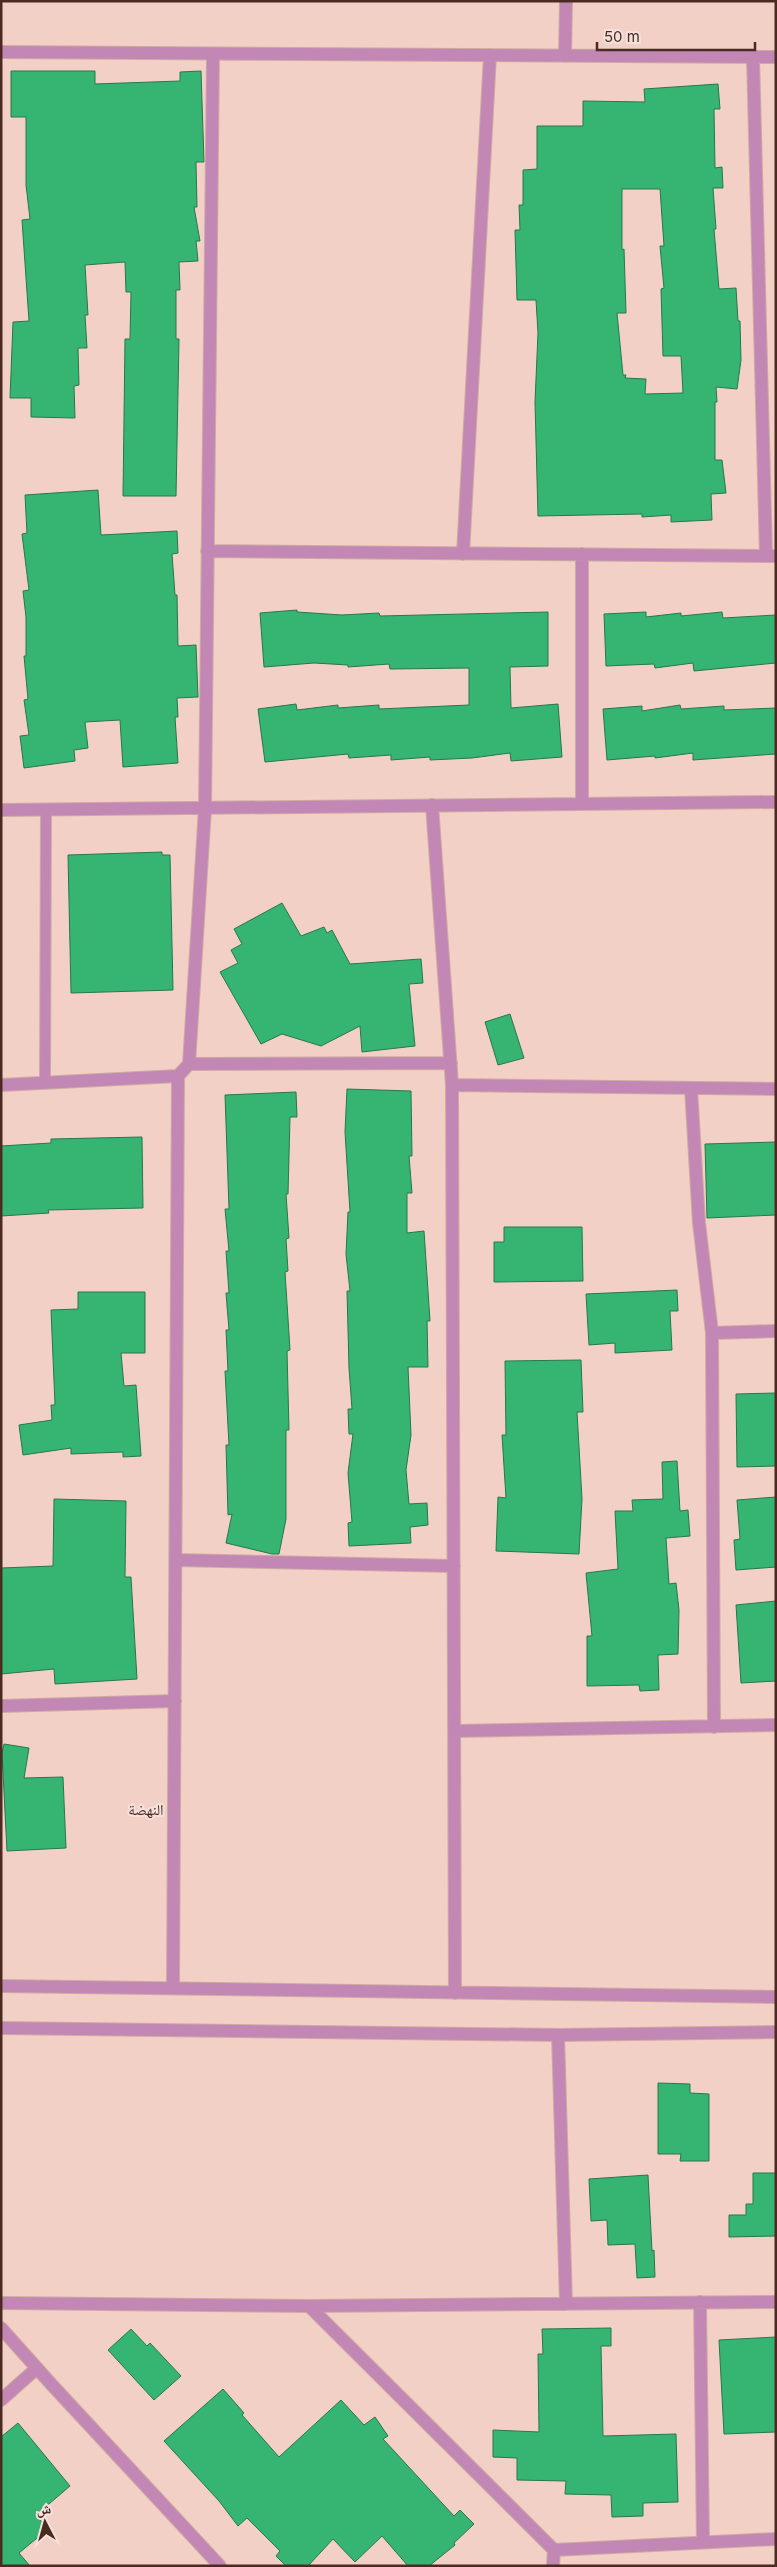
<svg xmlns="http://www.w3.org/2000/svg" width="777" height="2567" font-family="Inter,'Noto Naskh Arabic',sans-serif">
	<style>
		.building { fill: #36b471; stroke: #26784c; fill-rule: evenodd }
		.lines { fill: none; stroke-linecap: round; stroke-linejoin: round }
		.service-casing { stroke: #ceaba2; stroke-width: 12 }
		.minor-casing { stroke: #ceaba2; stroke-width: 14 }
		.service { stroke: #c287b4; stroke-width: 10 }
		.minor { stroke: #c287b4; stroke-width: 12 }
		.labels { text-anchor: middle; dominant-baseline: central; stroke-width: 4; stroke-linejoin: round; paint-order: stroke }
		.neighbourhood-label { font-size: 15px; fill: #4b2a21; stroke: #f4e1dc }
	</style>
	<rect width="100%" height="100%" fill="#f3d0c6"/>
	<!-- building -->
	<path class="building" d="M11,71H95V84L180,81V72L201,71L204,162H196L197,207H194L200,241H196L198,261L179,262L180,290H176V339H179L176,496H123L125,339H130L131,292H126L125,262L85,265L88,315H85L87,348H78L79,385L74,386L75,418L31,417V398H10L13,322L29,321L22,220L30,219L26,185V117H11Z
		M718,84L720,109H714L715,168L722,167L723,188H713L716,229H714L719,289L736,288L738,321H740L741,360L737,389L716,387L717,402H715V460H722L726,493L711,494L712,520L671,522V515L642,517V514L538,516L535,402L538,333L536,300H517L515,230H520L519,205H523V170L537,169V126H583V101L645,102L644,89ZM622,189H660L664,246H660L664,288L661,289L663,356H681L683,393L645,394L646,379L625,378L626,375H623L617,313H626L624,249L622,250Z
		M98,490L101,535L177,531L178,553L172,554L175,595H177L178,646L196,645L198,697L177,698L178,717H175L178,763L123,767L120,720L85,722L88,748L74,750L75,761L24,768L20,736L29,735L24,700L28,699L24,656H26V617L23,591L29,590L22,534L27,533L25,495Z
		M297,610V612L342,615L379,613L380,616L548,612V666L510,667L511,708L558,704L562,757L511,761L510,753L472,758L430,760V757L391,760V755L349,758L348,754L265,762L258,709L296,704L297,710L338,705V708L379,705V709L469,705V668L390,669L389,664L348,667V665L314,663L264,667L260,613Z
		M646,612V617L681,613V616L722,612L723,618L776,615V663L694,671L693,663L655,668L654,664L606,666L604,614Z
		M680,705L681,709L724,706V710L776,708V754L693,760V753L655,758V756L607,760L603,709L642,706V711Z
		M162,852V855H170L173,990L71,993L68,855Z
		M282,903L301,936L324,927L327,933L332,930L350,964L421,959L423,983L409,984L415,1046L362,1052L360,1026L321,1046L282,1034L261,1044L220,972L238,963L231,950L242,944L234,929Z
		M510,1014L524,1058L498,1065L485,1022Z
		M347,1089L411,1091L412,1156H409L412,1193H407V1233L424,1231L430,1321H427L428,1367H408L411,1435L406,1470L409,1504L427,1503L428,1525L410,1527L411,1543L349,1546L348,1523L352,1522L348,1473L353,1434H349L348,1409H352L349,1368L347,1291H350L346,1254L348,1212H350L345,1132Z
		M296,1092L297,1117H290L288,1194H286L289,1238L286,1239L288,1271L285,1272L290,1350L287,1351L289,1430H286V1519L279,1554H272L226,1543L232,1514L228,1515L226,1445H229L225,1371H228L226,1330H229L226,1293H229L226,1251H229L225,1209H229L225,1095Z
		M142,1137L143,1208L48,1210L49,1213L1,1216V1146L51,1143V1139Z
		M776,1142V1215L707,1218L705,1144Z
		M504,1227H582L583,1281L494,1282V1242H504Z
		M677,1290L678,1311H670L672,1350L615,1353V1343L589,1345L586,1294Z
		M78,1292H145V1353H121L124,1386L136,1385L141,1456L123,1457V1452L71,1454V1448L23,1455L19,1425L52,1420L51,1405H55L51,1310L78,1309Z
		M581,1360L583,1412H577L582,1499L579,1554L496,1551L498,1497L506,1498L502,1435H506L505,1361Z
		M776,1393V1466L737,1467L736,1394Z
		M677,1461L680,1511L688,1510L690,1536L666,1538L669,1584L676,1583L679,1610L678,1654L658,1655L659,1690L640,1691L639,1685L587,1686V1636H592L586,1573L618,1569L615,1511H633L632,1500L663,1499L662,1462Z
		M776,1497V1567L736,1570L734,1540L740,1539L737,1500Z
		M54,1499L126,1501L125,1577H131L137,1679L55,1684L54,1669L1,1674V1568L53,1566Z
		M776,1601V1681L741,1683L736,1605Z
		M4,1744L29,1748L24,1778L63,1777L66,1848L7,1851L2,1753Z
		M658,2083L690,2084V2093L709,2094V2161H680L681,2154H658Z
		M753,2173H776V2236L729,2237V2215H746V2204H753Z
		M648,2175L652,2251L654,2250L655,2277L637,2278L635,2244L608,2245L607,2220L591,2221L589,2179Z
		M611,2328V2346H601L603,2436L676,2434L678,2502L643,2503V2516L612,2517L611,2495L565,2494L566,2481L517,2480V2458L493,2457V2430L539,2432L538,2354H543L542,2329Z
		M131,2329L147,2346L150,2343L181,2376L154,2400L108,2350Z
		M776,2337V2432L724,2434L719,2340Z
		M223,2389L244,2413L242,2415L279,2457L341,2400L364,2425L375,2417L388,2436L383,2439L454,2516L460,2510L474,2524L454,2543L455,2545L429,2566H408L382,2536L355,2562L333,2539L308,2566H286L276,2556L280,2551L247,2518L238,2526L219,2501L164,2441Z
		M18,2423L70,2486L36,2515L48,2529L19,2553L30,2566H1V2437Z"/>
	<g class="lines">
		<defs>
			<path id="service" d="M45,1083L46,809"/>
			<path id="minor" d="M1,52L776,57
				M565,56L566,1
				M753,57L766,556
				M207,551L776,556
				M463,554L490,55
				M582,554V804
				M432,805L452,1085L455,1993
				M1,810L776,802
				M189,1064L451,1063
				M1,1085L178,1076
				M452,1085L776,1089
				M691,1088L699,1223L712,1333L714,1727
				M712,1333L776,1331
				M176,1560L454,1566
				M1,1706L175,1701
				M455,1731L776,1725
				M1,1986L776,1997
				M173,1988L178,1076L189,1064L205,808L213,54
				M1,2028L558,2035L776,2032
				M558,2035L566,2304
				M700,2302L703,2542
				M1,2303L309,2306L776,2302
				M309,2306L554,2550L776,2539
				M1,2328L52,2385L220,2566
				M1,2400L37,2368
				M553,2566L554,2550"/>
		</defs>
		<!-- service casing -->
		<use href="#service" class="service-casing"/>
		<!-- minor casing -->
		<use href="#minor" class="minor-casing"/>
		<!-- service -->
		<use href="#service" class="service"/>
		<!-- minor -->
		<use href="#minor" class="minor"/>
	</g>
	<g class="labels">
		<!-- neighbourhood labels -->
		<g class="neighbourhood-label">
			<text x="146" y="1809">النهضة</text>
		</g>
	</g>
	<!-- border -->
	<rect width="777" height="2567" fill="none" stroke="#4b2a21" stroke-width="5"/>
	<!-- north arrow -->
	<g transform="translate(45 2522) rotate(354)" stroke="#f4e1dc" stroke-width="4" paint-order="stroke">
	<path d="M0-4L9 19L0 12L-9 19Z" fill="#4b2a21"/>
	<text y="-8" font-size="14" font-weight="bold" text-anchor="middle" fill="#4b2a21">ش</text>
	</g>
	<!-- scale -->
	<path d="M597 42v8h158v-8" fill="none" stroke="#4b2a21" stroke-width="2.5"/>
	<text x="604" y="42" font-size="15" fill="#4b2a21" stroke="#f4e1dc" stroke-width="4" paint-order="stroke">50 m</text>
</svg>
